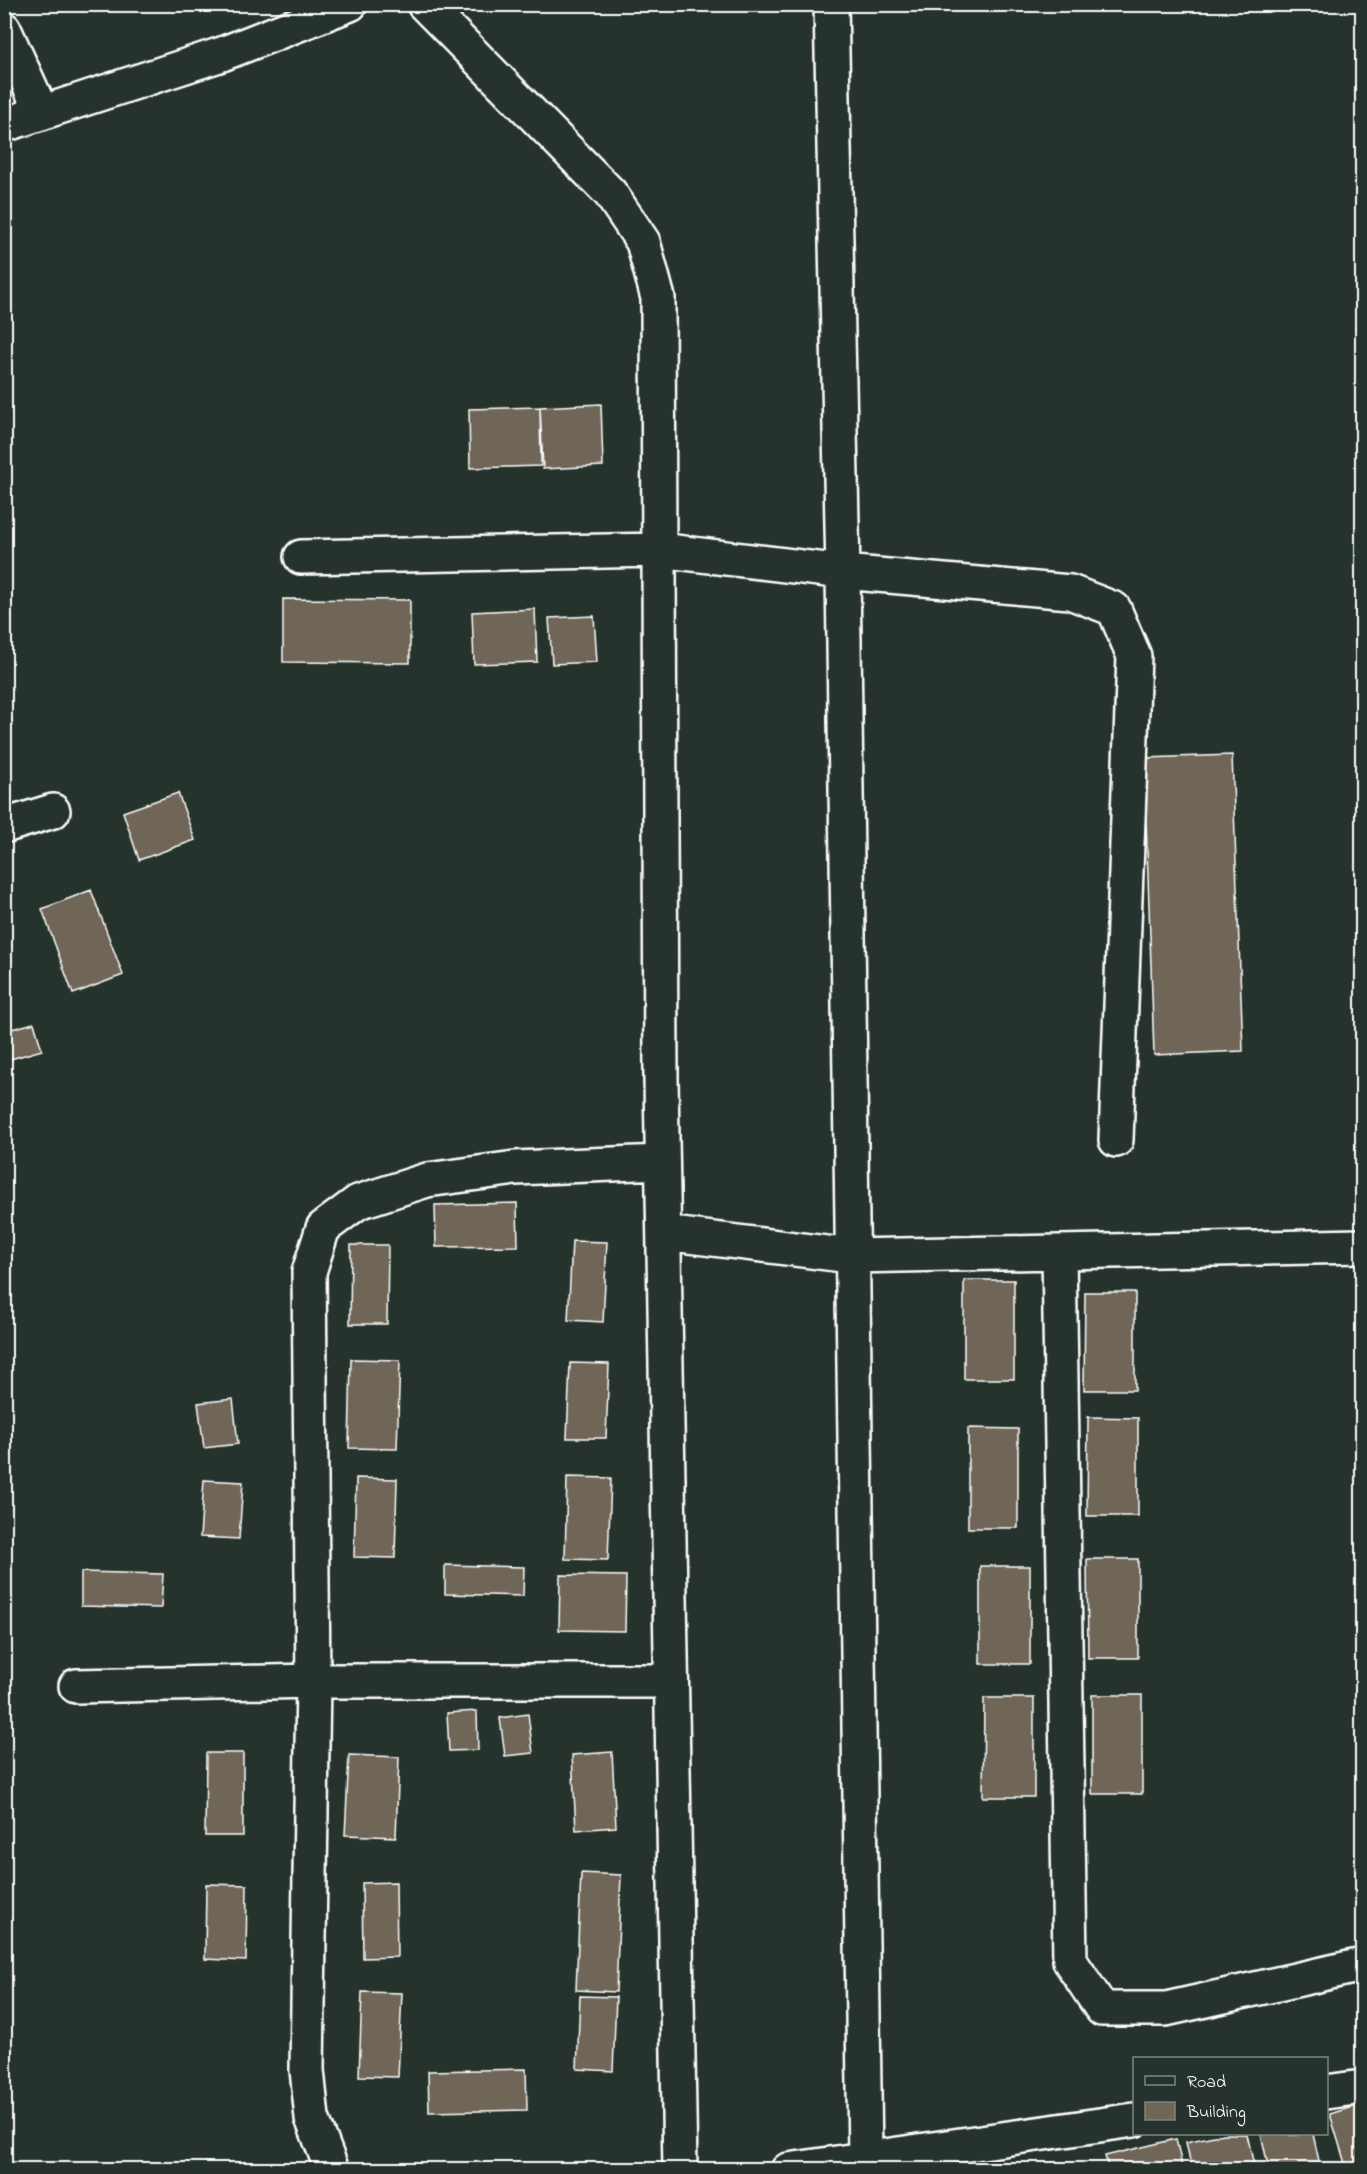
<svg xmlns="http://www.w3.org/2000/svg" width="1367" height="2174" font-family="'Indie Flower',sans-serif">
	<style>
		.building { fill: #706658; stroke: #fff; stroke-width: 1.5 }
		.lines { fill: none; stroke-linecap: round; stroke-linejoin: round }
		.minor-casing { stroke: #fff; stroke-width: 38 }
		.minor { stroke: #26332d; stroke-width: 33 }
	</style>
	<rect width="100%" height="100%" fill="#26332d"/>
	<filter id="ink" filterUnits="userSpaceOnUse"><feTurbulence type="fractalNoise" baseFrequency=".0167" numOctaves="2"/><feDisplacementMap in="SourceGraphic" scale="12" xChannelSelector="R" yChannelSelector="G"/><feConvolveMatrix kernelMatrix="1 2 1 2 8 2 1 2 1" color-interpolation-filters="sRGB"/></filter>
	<g filter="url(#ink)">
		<!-- building -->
		<path class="building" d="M601,404L603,466L543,469L540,407Z
			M540,407L541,466L470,468L469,409Z
			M283,599L410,600V663L283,662Z
			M535,609L537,662L474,664L472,612Z
			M594,616L597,662L552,664L549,618Z
			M1232,755L1243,1051L1154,1055L1144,758Z
			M178,793L195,840L139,860L123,812Z
			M91,890L123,975L73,994L42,909Z
			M34,1023L42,1050L7,1060L4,1050V1031Z
			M517,1203L518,1246L436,1247L435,1205Z
			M572,1241L607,1242L603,1322L568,1320Z
			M351,1245H388L387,1324H350Z
			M964,1280H1014V1379H964Z
			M1085,1292H1135V1390H1084Z
			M351,1359L400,1360L397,1449L349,1448Z
			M570,1363L609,1364L606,1438H567Z
			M233,1399L238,1444L204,1448L198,1403Z
			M1088,1417L1138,1418V1516H1087Z
			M968,1428L1018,1429V1528H968Z
			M567,1477L611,1478L608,1560L565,1559Z
			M356,1478L397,1479L395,1558L354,1557Z
			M204,1480L243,1482L239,1539L200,1537Z
			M1087,1559H1138V1658H1088Z
			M445,1565L524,1567L523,1596L445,1594Z
			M980,1566H1030V1664H980Z
			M81,1572L163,1574L161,1608L81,1606Z
			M560,1575L626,1576L625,1631L559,1630Z
			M1092,1695H1142V1794H1092Z
			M984,1698H1034V1797H983Z
			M477,1711L478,1750L449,1751L447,1713Z
			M528,1714L533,1753L505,1756L500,1718Z
			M612,1752L616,1827L576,1830L572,1755Z
			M206,1753H243V1836H205Z
			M349,1755L399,1757L396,1837L345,1835Z
			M581,1873L621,1875L616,1992L576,1990Z
			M396,1882L397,1957L363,1958L362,1883Z
			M206,1884L247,1885L246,1961L205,1959Z
			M362,1992L402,1993L398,2077L359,2076Z
			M580,1996L616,1997L613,2071L577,2069Z
			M526,2069L527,2110L429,2112L428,2071Z
			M1362,2104V2170H1347L1330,2114Z
			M1223,2134H1247L1255,2170H1192L1186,2142Z
			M1261,2134H1313L1321,2170H1269Z
			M1176,2139L1183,2170H1109L1105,2156Z"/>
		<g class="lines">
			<defs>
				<path id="minor" d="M424,4L610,193L643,242L658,298L661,1079L680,2170
					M831,4L843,572L865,2159
					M4,29L42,113
					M4,125L222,54L350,4
					M301,557L659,550L843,572L1070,592L1114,609L1134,656L1116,1140
					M4,826L53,811
					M664,1233L851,1256L1362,1246
					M1059,1252L1070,1961L1102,2009H1166L1362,1965
					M76,1686L313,1681H671
					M1326,2092L1362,2087
					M332,2170L312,2118L307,2070L313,1681L309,1272L323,1228L358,1202L427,1180L515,1168L662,1162
					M788,2170L1134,2120"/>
			</defs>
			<!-- minor casing -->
			<use href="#minor" class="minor-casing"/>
			<!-- minor -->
			<use href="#minor" class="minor"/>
		</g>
	</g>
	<!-- margin -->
	<rect width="1367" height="2174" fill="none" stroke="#26332d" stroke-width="24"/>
	<rect x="12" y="12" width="1343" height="2150" fill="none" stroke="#fff" stroke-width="2" filter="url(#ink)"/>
	<!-- legend -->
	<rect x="1133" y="2057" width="195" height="78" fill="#26332d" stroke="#7d8581" stroke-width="1.5"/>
	<rect x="1145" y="2076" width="30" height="9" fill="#26332d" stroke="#7d8581" stroke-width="1.5"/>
	<text x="1187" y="2087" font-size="18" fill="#ffffff">Road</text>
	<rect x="1145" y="2102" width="30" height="18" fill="#706658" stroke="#7d8581" stroke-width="1.5"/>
	<text x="1187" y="2117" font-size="18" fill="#ffffff">Building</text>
</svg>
